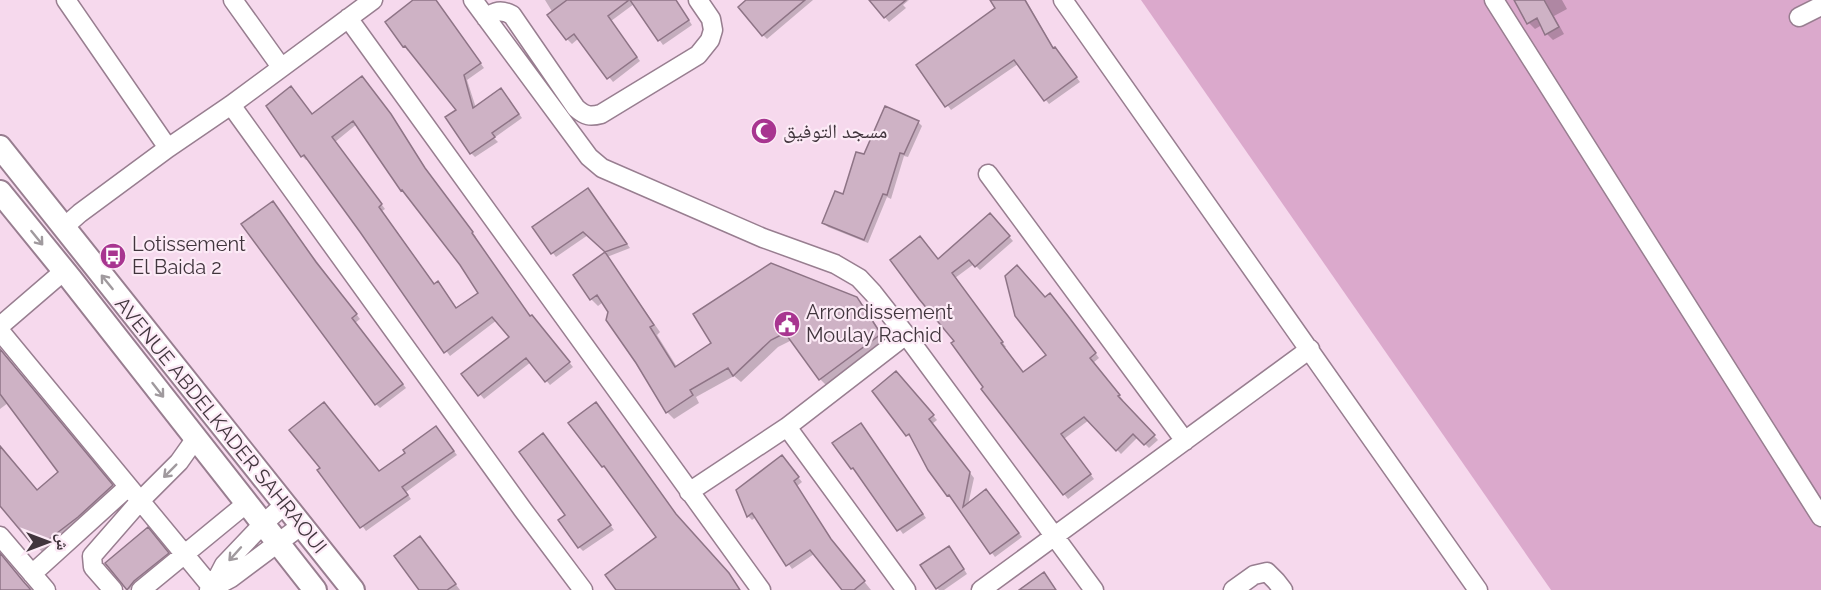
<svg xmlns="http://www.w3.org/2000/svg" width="1821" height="590" font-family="Raleway,'Noto Naskh Arabic',sans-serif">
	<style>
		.green { fill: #dba9cc }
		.shadow { fill: #0003; fill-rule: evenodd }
		.building { fill: #ceb2c5; stroke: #8e7486; stroke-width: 1.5; fill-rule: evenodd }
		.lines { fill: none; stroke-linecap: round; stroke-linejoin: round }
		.minor-casing { stroke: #987e90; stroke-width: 21 }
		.major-casing { stroke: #987e90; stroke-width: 26 }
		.minor { stroke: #fff; stroke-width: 18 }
		.major { stroke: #fff; stroke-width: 22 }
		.oneway { stroke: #a09a9e }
		.labels { text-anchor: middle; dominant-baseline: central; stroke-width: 4.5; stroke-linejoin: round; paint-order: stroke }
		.poi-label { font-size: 20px; fill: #41353d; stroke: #fceaf6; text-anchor: start }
		.street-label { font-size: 20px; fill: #41353d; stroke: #fceaf6 }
	</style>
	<rect width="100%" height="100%" fill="#f6d9ed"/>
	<!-- green -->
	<path class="green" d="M1141,0H1821V590H1551Z"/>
	<!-- shadow -->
	<path class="shadow" d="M415,0H435L484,68L467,80L476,108L505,94L522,118L494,138L498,142L475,157L471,153L459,110L410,50L408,51L404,46L387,22Z
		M545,0H676L692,25L663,45L634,4L611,21L640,61L613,82L579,38L572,44L567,39L549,16L553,13Z
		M748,0H813L767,39L763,35Z
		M870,0H909L903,5L906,8L889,22Z
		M997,0H1026L1054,49L1059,53L1080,82L1049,104L1018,64L951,110L918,65L997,9Z
		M1516,0H1562L1567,9L1554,16L1564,34L1553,40L1547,34L1542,25L1535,29L1529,23Z
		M366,82L395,120L429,174L476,237L475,238L531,318L536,321L573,367L550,385L531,362L484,399L463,374L511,337L497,320L450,356L308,159L306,160L302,156L313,116ZM357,124L461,264L480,294L457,309L442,287L435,285L382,211L385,209L335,142Z
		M918,122L922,126L908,157L904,156L891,199L887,197L868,243L828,227L824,223L844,196L865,156Z
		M592,194L630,248L607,257L660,332L657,335L677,367L857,298L864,306L887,342L827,386L820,379L792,340L778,347L741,382L734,376L696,397L699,403L674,419L667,412L607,319L610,311L603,302L598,306L591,299L575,275L607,253L588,235L556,257L534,228Z
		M273,203L360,319L355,323L406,388L380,408L376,404Z
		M994,219L1013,241L980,270L974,264L955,278L1006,347L1004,348L1023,374L1048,355L1045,299L1072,322L1099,358L1093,363L1123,400L1121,401L1158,440L1149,448L1138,437L1121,454L1089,420L1064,439L1094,479L1068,499L983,389L985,387L956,341L938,260Z
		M0,350L124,498L49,560L0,504V446L38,491L60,472L8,403L0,409Z
		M900,377L937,420L932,424L974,478L968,505L990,495L1022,537L995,557L949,495L913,438L907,435Z
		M436,428L457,455L406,492L411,499L366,531L322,468L380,472L407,453Z
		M865,429L926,518L903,534L858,471L856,473L852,468Z
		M543,435L614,530L583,551L579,547L567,515Z
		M786,461L802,482L797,486L835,545L871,590H844L814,554L792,569L756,517L752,520L748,516L738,491Z
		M148,529L169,555L135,583L129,590L107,563Z
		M424,542L460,590H421Z
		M953,552L967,574L944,590H939L937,588Z"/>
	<!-- building -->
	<path class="building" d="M413,0H436L481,63L464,75L473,108L501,88L519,114L492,133L495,137L470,154L445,117L456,110L405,46L403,47L385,22Z
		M567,0H629L608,16L637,57L607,79L574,34L566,40L547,15Z
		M630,0H676L689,20L658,41Z
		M746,0H805L762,36L738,7Z
		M869,0H906L884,18Z
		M990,0H1025L1053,48L1055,47L1077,77L1044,101L1014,60L945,107L916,65L995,8Z
		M1514,0H1544L1559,27L1545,35L1537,18L1527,24Z
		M362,76L391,114L425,168L473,232L472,233L530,316L532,315L570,362L545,382L526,358L478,396L461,374L509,337L492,317L444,353L360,232L304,155L301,157L266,106L291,86L312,114ZM353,121L401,191L402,190L460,265L478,293L456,308L438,281L434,284L379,207L382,204L332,137Z
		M885,106L919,121L904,154L900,153L887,195L883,194L864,240L822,223L835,191L843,194L856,152L864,154Z
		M588,188L627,244L605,252L583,232L551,254L532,227Z
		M273,201L316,262L357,314L352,318L403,384L375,405L241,224Z
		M990,213L1010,236L975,267L969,260L952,273L1003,342L1001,343L1023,372L1046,355L1015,316L1005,276L1017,265L1045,297L1050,293L1068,316L1096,353L1090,358L1120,395L1118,396L1155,435L1144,445L1133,434L1116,451L1084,417L1061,434L1091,474L1063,495L981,389L983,387L951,343L954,341L919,299L890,260L920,236L938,259Z
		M605,252L654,325L650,327L675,367L711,343L693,314L771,263L857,297L881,334L819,380L785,333L771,340L733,376L728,368L690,390L693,395L666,413L636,363L606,320L608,312L597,295L590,300L573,275Z
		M0,349L113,485L78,517L36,549L0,506V446L37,490L58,472L0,394Z
		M896,371L934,415L929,419L970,472L963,507L986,489L1019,533L990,554L949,495L947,496L928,470L909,434L906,436L872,391Z
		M324,402L379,471L405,453L403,450L436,426L454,451L402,487L408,495L360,528L317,470L320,468L289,430Z
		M596,402L676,514L729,573L740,590H616L605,575L656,537L604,466L602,467L568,423Z
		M861,423L923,514L897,531L853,468L851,469L832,443Z
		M543,433L611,525L578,548L558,520L565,515L519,452Z
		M782,455L799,477L794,481L831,539L865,581L854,590H842L810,550L786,566L752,513L747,517L736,490Z
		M148,527L169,553L134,581L127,590L105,563Z
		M420,536L456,584L447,590H419L394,556Z
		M949,546L964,569L936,589L920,565Z
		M0,553L23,581L31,590H0Z
		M1044,572L1056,590H1019Z"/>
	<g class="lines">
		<defs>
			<path id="minor" d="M66,0L168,148
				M233,0L281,67
				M473,0L589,157L602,168L763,238L835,264L859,278L873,293L906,335L1094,590
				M1063,0L1478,590
				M1494,0L1821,517
				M1799,17L1821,6
				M348,18L761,590
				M486,18C495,11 501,9 512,15L576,108C585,116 590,117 601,114L698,55L710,40L713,30L711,19L698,0
				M231,105L523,510L583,590
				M988,174L1185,441
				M63,228L80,213L168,148L231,105L373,0
				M0,326L64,271
				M0,331L214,590
				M787,427L906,590
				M689,492L787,427L906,335
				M0,536L46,590
				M32,574L128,487
				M212,588L224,565L263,524L285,504
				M113,590L93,567L92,556L140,501L179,462L196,438
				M141,590L247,503
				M209,590L231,578L302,525
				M981,590L1310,349
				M1233,590L1254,575L1267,572L1276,581L1283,590"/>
			<path id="major" d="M0,147L353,590
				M0,192L70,278L315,590"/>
		</defs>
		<!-- minor casing -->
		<use href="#minor" class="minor-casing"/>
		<!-- major casing -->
		<use href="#major" class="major-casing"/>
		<!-- minor -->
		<use href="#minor" class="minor"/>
		<!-- major -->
		<use href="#major" class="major"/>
	</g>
	<!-- one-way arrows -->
	<defs><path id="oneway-shaft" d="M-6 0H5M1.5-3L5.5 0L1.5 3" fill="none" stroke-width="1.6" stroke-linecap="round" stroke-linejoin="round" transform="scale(1.5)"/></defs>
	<g class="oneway">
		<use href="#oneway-shaft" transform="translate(37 238) rotate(51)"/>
		<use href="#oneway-shaft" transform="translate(107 282) rotate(-129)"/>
		<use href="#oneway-shaft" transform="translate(158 390) rotate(52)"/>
		<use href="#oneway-shaft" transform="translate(170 471) rotate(135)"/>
		<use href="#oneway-shaft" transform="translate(235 554) rotate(132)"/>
	</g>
	<!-- icons -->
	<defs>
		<symbol id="mosque-disc" viewBox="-11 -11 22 22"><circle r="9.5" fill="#a83590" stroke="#fceaf6"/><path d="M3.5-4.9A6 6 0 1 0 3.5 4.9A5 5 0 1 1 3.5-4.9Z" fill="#fff"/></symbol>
		<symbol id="bus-disc" viewBox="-11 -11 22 22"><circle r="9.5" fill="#a83590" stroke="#fceaf6"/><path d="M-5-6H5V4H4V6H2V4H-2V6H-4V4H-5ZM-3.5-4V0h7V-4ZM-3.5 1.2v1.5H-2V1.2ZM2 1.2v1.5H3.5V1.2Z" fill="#fff"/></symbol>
		<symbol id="civic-disc" viewBox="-11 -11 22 22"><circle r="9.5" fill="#a83590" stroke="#fceaf6"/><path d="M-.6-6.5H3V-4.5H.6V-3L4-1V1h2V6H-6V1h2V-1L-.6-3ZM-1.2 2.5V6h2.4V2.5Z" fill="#fff"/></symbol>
	</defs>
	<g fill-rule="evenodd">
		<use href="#mosque-disc" x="749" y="116" width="30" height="30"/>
		<use href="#bus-disc" x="98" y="241" width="30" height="30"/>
		<use href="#civic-disc" x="772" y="309" width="30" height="30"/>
	</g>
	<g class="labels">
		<!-- poi labels -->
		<g class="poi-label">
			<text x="783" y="131">مسجد التوفيق</text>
			<text x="132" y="244">Lotissement<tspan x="132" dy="23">El Baida 2</tspan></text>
			<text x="806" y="312">Arrondissement<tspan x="806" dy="23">Moulay Rachid</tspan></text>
		</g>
		<!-- street labels -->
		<g class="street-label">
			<text transform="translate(221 425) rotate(51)">AVENUE ABDELKADER SAHRAOUI</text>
		</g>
	</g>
	<!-- north arrow -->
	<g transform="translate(48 542) rotate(90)" stroke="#fceaf6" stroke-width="4.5" paint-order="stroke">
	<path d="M0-4.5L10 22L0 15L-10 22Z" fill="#41353d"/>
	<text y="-9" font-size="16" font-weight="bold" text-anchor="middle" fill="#41353d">ش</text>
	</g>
</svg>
